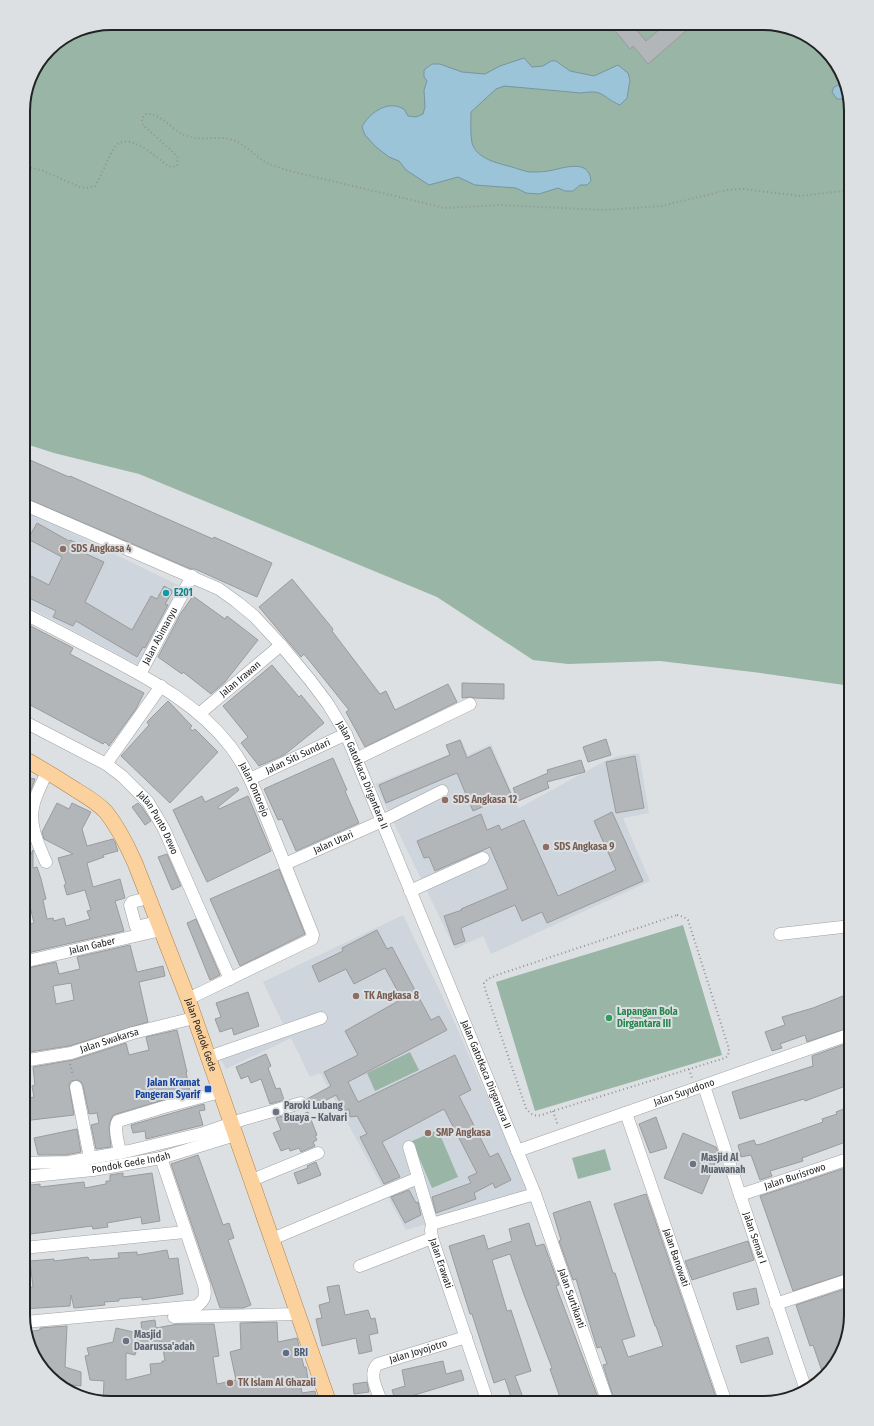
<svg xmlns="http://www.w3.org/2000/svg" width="874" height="1426" font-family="'Fira Sans Condensed',sans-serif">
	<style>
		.built { fill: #ced5dc }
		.green { fill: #99b5a5 }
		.water { fill: #9cc4d8; stroke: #7794a2 }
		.building { fill: #b3b6b8; stroke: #999b9d; fill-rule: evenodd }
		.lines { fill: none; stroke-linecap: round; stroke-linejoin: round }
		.minor-casing { stroke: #9fa1a3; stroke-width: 13 }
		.major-casing { stroke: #ae814a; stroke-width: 16 }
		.path { stroke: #919395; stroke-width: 2; stroke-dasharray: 1 3; stroke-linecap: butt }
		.minor { stroke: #fff; stroke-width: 12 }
		.major { stroke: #fbd29e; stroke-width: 15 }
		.education-dot { fill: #8d6e63; stroke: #dde0e2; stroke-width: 1.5 }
		.culture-dot { fill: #0f9aa8; stroke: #dde0e2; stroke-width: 1.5 }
		.leisure-dot { fill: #2e9e5b; stroke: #dde0e2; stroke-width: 1.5 }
		.transit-dot { fill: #1a4fb4; stroke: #dde0e2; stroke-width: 1.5 }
		.worship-dot { fill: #6b7280; stroke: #dde0e2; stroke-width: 1.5 }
		.service-dot { fill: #5c6f8a; stroke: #dde0e2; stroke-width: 1.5 }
		.labels { text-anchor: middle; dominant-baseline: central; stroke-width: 4; stroke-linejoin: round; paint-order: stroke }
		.education-label { font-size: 10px; font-weight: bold; fill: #785e54; stroke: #dde0e2; text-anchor: start }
		.culture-label { font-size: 10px; font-weight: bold; fill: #0d838f; stroke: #dde0e2; text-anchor: start }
		.street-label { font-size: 10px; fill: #222324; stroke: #dde0e2 }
		.leisure-label { font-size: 10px; font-weight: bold; fill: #27864d; stroke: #dde0e2; text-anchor: start }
		.transit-label { font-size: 10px; font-weight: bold; fill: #164399; stroke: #dde0e2; text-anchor: end }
		.worship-label { font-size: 10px; font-weight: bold; fill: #5b616d; stroke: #dde0e2; text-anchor: start }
		.service-label { font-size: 10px; font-weight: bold; fill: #4e5e75; stroke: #dde0e2; text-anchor: start }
		.rim { fill: none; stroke: #222324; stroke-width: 2 }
	</style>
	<rect width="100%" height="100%" fill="#dde0e2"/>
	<!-- built -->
	<path class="built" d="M23,509L184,588L140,666L23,604Z
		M461,739L468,755L491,744L513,795L512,798L519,808L605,761L618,756L639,753L649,813L623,818L650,881L491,954L483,936L455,949L375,784L449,754L446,745Z
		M403,915L449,1010L530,1194L406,1230L320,1073L310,1077L291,1038L226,1069L220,1057L284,1026L263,982Z"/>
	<!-- green -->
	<path class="green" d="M111,23H769L812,38L842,72L851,111V686L761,673L660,661L568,664L533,660L437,597L139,474L54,453L23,443V106L30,77L49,49L78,30Z
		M683,925L722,1055L535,1111L496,982Z
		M410,1052L419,1070L375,1091L367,1073Z
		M438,1130L458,1177L432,1188L412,1141Z
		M605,1149L611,1170L578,1179L572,1158Z"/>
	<!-- water -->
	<path class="water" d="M524,58L532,67L543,66L551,61H556L570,71L594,76L618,65L628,73L630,80L627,98L620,105C601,97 605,89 581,93L504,86L496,89L471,112C471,122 470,133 472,143C477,159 497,163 512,167C518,169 524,171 530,172C535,172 543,172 548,171C562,169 589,157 591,181L587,185H580L573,191H565L558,188L539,194L526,193L516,188L475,185L458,177L429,185L406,170L399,161L389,157L376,147L365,135L362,127C367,116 382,104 395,106C398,106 401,108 404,109L408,116L416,117L423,114L425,107L424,90L427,81L424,77V70L432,64H440L462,72L485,74L500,66Z
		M844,83L848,99H837L832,92L834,87Z"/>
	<!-- building -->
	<path class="building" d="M609,23H630L646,41L667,23H695L648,64L633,46L630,49Z
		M23,457L69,477L70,476L213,539L214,537L272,563L257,597L195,569H191L23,497Z
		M37,523L69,541L70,540L85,547L82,552L104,562L85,602L132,630L151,596L157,599L164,586L173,591L165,604L168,605L145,648L143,647L137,657L76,621L73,626L53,617L56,611L23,595V572L49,585L62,557L28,539Z
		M292,579L333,629L332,631L380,694L386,691L395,710L448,684L457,702L365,747L346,712L349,710L304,654L301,657L259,607Z
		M193,596L225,619L227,616L258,640L225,682L211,694L183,672L182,674L158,657L181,613Z
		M23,622L73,648L70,654L144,693L136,709L109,746L105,742L103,744L23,701Z
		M272,665L299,697L301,695L324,723L284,755L259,766L241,743L248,737L223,706Z
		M462,683L504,684V699L475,698L470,697L462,698Z
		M168,701L192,726L190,728L192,731L195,729L218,752L170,803L121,756L149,725L147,722Z
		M606,739L611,755L588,762L583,747Z
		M460,740L467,758L490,747L511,794L473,811L457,773L386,803L379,785L450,755L446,745Z
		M635,756L644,808L616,813L606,762Z
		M333,758L347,790L345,791L359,823L296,851L282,819L278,820L264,789Z
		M581,760L585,772L547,782L549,788L518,801L513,788L548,773L547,770Z
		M23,777L35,779L27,801L25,820H23Z
		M237,787L239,790L218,807L219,809L248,796L271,851L207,882L173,810L202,796L205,802Z
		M57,803L69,809L72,803L91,812L82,829L87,846L113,839L115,842L118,851L103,855L104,857L87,863L93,887L120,879L125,898L115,901L124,931L23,954V926L34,923L25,885H23V869L33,850V868L37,867L41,879L46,899L43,900L47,919L53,918L54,921L64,918L66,926L90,919L87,911L91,910L85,890L67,895L64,885L66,884L58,858L73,854L44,839L42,832Z
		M138,803L142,807L151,821L145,825L132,807Z
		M612,812L643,881L547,923L542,912L522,921L515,905L461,928L465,941L454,945L444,916L462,910L461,909L508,889L490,847L435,871L429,857L424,858L417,841L481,814L487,830L499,825L501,830L524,820L558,896L616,870L594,821Z
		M167,854L181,886L172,890L158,857Z
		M279,869L305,934L240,966L210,899Z
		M196,919L220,975L210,980L187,923Z
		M377,930L387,949L392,947L431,1020L439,1016L447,1030L348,1082L358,1102L455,1055L471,1090L459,1096L490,1157L498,1153L511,1180L495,1188L493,1183L474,1193L476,1199L436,1213L432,1197L471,1183L468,1177L477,1173L444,1109L382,1142L400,1177L384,1184L360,1137L367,1134L357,1116L350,1117L349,1109L345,1111L336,1095L311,1108L307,1099L331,1086L324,1072L358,1055L345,1031L402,999L385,968L354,984L346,969L319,982L312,966L343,951L342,948Z
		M130,945L137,972L163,966L165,976L139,982L148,1022L69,1046L23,1053V969L56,962L59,974L80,969L77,957ZM71,983L74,1000L56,1004L53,986Z
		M248,992L259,1026L234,1035L232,1028L220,1032L215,1019L221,1017L216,1003Z
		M848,994L851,1002V1027L807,1042L805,1035L780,1044L782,1048L772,1051L765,1032L785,1025L782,1017L813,1008Z
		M177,1030L187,1072H186L190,1092L113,1115L110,1122L109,1127L111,1147L96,1149L91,1125L99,1123L97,1113L89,1114L83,1086L81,1082L78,1080L71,1081L69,1085L74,1115L23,1121V1099L34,1097L32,1086L35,1085L33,1067L73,1060L126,1043L129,1055L149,1050L146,1037Z
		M851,1042V1084L805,1101L804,1099L740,1119L732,1092L813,1066L812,1056Z
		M266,1054L271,1066L268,1068L276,1089L280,1088L284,1100L270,1104L261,1079L251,1083L248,1076L241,1079L236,1067Z
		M204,1104L205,1110L199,1111L203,1125L146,1139L145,1131L133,1133L131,1125Z
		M851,1106V1140L802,1158L803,1161L770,1171L772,1176L760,1180L751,1155L741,1157L738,1145L754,1140L756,1145L761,1144L823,1122L822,1119L837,1114L836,1112Z
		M308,1112L317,1135L315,1136L317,1140L313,1142L315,1146L301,1152L299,1148L290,1151L289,1148L281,1151L273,1133L281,1130L276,1118L289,1114L291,1119Z
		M656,1117L667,1148L650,1153L639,1124Z
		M77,1129L81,1152L65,1155H38L34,1138Z
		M683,1133L716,1147L719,1154L702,1194L664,1178Z
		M198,1155L223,1225L229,1223L234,1238L228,1240L251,1305L243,1308H220L171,1164Z
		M316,1162L321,1175L298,1184L294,1173L308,1168L307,1166Z
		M851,1166V1272L793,1291L760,1196Z
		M123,1173V1177L152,1173L160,1221L142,1224L141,1217L107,1223L108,1227L93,1229L92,1226L23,1235V1186L40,1184V1187L84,1182L85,1188L106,1184V1181H110V1175Z
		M409,1190L416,1203L418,1202L421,1215L405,1223L391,1197Z
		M646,1194L709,1377L718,1403H615L603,1365L607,1364L601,1347L597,1348L576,1279L573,1280L559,1241L561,1240L553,1213L590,1201L613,1273H615L635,1336L622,1340L628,1357L663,1346L656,1326H655L614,1204Z
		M529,1223L536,1246L544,1244L559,1285L556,1286L600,1403H562L550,1369L552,1368L523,1292L510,1254L492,1260L507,1311L511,1310L531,1371L515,1376L525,1403H513L505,1379L494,1383L472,1314H470L449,1246L484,1235L488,1249L512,1241L509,1229Z
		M748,1241L754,1260L692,1280L685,1261Z
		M167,1250L169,1259L178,1258L183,1294L142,1300V1297L119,1299V1301L104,1302L105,1305L74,1308L71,1295L70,1306L23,1309V1288L33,1287L30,1261L54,1259V1261L88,1257L89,1260L119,1258L118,1253L137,1252V1255Z
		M339,1285L345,1315L368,1310L371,1319L375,1318L378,1333L369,1335L372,1351L359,1354L356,1338L322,1346L316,1319L322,1318L319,1305L330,1302L327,1287Z
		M851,1287V1315L839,1359L823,1374L813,1345L810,1346L796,1305Z
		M756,1288L759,1304L737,1310L733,1293Z
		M155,1320L156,1328L178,1324H214L219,1356L213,1357L217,1384L236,1380L230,1352L241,1349L240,1323L277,1322L278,1342L297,1338L304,1367H306L308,1379L300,1382L302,1393L315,1391L317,1401L309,1403H106L103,1402L104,1381L90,1380L85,1356L89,1355L87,1348L113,1342L116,1328L142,1334L141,1322ZM162,1342L165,1361H162V1363L150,1364L151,1374L126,1380V1353L135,1355L138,1345Z
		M67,1326L65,1367L81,1372V1386L72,1385V1392L62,1388L32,1354L27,1332L40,1330V1328Z
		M768,1337L773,1354L741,1363L736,1346Z
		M443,1361L446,1374L461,1370L464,1380L408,1397L409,1403H396L392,1390L405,1386L402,1370Z
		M367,1382L369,1392L354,1394L353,1384Z"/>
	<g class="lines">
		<defs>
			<g id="minor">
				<path id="s1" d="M23,504L219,589L237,602L254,616L281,645L310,680L328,704L346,734L535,1194L608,1403"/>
				<path id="s2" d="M23,613C51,627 79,642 106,656C153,681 197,704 230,746C248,769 257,796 268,822C283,859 298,897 313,935L312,939L188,999"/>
				<path id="s3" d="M140,674L192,576"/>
				<path id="s4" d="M199,714L281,645"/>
				<path id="s5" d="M23,721L106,764L122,776L148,802L164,829L230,979"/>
				<path d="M356,759L470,704"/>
				<path d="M106,764L161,686"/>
				<path id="s6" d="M250,779L346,734"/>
				<path d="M46,862C38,844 28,824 34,803C37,792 43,782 47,771"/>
				<path id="s7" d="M285,864L382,821L442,791"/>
				<path d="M410,891L483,858"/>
				<path d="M148,898L132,902L130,905L136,927L153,923"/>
				<path d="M780,934L851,926"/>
				<path id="s8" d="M23,962L161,930"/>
				<path d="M209,1057L321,1018"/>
				<path id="s9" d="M23,1061L71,1053L133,1033L194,1018"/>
				<path id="s10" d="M704,1086L740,1195L806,1390"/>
				<path d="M76,1087L90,1158"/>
				<path id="s11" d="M626,1113L726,1403"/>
				<path d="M409,1147L432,1224"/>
				<path id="s12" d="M517,1151L851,1034"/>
				<path d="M120,1153C119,1144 113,1129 118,1121L164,1107L220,1092"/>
				<path d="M23,1163L69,1162L129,1151L204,1133L241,1120L301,1103"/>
				<path id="s13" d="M23,1177L93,1170L161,1158L235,1135"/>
				<path d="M252,1180L318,1153"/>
				<path id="s14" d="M740,1195L851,1158"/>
				<path id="s15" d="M432,1224L431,1230L432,1238L488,1403"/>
				<path d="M432,1224L535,1194"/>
				<path d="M272,1239L418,1178"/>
				<path d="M23,1248L185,1232"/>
				<path d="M360,1266L432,1238"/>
				<path d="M776,1304L851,1279"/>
				<path d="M174,1317L298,1314"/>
				<path d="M25,1322L197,1306C205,1300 206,1295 204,1285L161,1158"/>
				<path id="s16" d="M382,1403C378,1392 367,1373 378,1364L466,1337"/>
			</g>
			<g id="major">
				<path id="s17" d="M23,758C41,768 59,779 76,790C86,796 98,803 106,812C118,827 127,845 135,863L188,999L329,1403"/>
			</g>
		</defs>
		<!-- minor casing -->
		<use href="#minor" class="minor-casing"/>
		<!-- major casing -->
		<use href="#major" class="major-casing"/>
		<!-- path -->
		<path class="path" d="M23,166L41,170L80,187L89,188L95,186C103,174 107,158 115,147C127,130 156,157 168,166L173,167L177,166L178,158L174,153L143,125L142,119L145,114C161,112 172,131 187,136C200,141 216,136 230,139C245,143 255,157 269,164C274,166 281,168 286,170L445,208L500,205L604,210L662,206L727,190L744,189L800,196L851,190
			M677,915L684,917L688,920L729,1049L728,1056L725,1058L553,1111C541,1115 534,1120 526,1108L485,989L484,983L488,979L497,975Z
			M70,1064L73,1076
			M689,1069L692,1078
			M553,1111L558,1126"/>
		<!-- minor -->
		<use href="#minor" class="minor"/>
		<!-- major -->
		<use href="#major" class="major"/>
	</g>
	<!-- markers -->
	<g class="education-dot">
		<circle cx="63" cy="549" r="4"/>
		<circle cx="445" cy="800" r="4"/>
		<circle cx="546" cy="847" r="4"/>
		<circle cx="356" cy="996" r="4"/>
		<circle cx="428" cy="1133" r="4"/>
		<circle cx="230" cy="1383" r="4"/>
	</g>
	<circle class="culture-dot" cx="166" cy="593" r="4"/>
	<circle class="leisure-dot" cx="609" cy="1018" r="4"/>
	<rect class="transit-dot" x="204" y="1085" width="8" height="8" rx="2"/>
	<g class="worship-dot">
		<circle cx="276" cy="1112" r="4"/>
		<circle cx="693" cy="1164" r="4"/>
		<circle cx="126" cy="1341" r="4"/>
	</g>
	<circle class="service-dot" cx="286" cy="1353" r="4"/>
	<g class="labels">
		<!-- education labels -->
		<g class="education-label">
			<text x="71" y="549">SDS Angkasa 4</text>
			<text x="453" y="800">SDS Angkasa 12</text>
			<text x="554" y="847">SDS Angkasa 9</text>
			<text x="364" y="996">TK Angkasa 8</text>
			<text x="436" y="1133">SMP Angkasa</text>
			<text x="238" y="1383">TK Islam Al Ghazali</text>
		</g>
		<!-- culture labels -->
		<g class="culture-label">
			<text x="174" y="593">E201</text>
		</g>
		<!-- street labels -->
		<g class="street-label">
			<text stroke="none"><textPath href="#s3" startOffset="43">Jalan Abimanyu</textPath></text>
			<text stroke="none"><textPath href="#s4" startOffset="54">Jalan Irawan</textPath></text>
			<text stroke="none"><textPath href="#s6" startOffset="53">Jalan Siti Sundari</textPath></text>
			<text stroke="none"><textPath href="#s1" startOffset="452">Jalan Gatotkaca Dirgantara II</textPath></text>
			<text stroke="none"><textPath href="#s2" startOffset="298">Jalan Ontorejo</textPath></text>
			<text stroke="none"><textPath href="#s5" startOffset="173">Jalan Punto Dewo</textPath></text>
			<text stroke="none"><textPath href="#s7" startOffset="53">Jalan Utari</textPath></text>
			<text stroke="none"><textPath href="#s8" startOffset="71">Jalan Gaber</textPath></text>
			<text stroke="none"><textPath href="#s17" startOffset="342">Jalan Pondok Gede</textPath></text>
			<text stroke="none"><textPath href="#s9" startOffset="89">Jalan Swakarsa</textPath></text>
			<text stroke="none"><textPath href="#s1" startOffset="776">Jalan Gatotkaca Dirgantara II</textPath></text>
			<text stroke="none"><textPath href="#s12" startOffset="177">Jalan Suyudono</textPath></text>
			<text stroke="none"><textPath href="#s13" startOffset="109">Pondok Gede Indah</textPath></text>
			<text stroke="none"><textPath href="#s14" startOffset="58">Jalan Burisrowo</textPath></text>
			<text stroke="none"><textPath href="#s10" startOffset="160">Jalan Semar I</textPath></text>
			<text stroke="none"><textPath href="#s11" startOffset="153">Jalan Banowati</textPath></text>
			<text stroke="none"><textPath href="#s15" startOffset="41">Jalan Erawati</textPath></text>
			<text stroke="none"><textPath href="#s1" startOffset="1016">Jalan Surtikanti</textPath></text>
			<text stroke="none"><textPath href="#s16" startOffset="84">Jalan Joyojotro</textPath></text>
		</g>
		<!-- leisure labels -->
		<g class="leisure-label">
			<text x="617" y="1012">Lapangan Bola<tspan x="617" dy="12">Dirgantara III</tspan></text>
		</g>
		<!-- transit labels -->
		<g class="transit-label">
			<text x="200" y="1083">Jalan Kramat<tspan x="200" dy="12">Pangeran Syarif</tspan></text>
		</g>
		<!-- worship labels -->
		<g class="worship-label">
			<text x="284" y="1106">Paroki Lubang<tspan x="284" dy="12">Buaya – Kalvari</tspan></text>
			<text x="701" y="1158">Masjid Al<tspan x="701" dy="12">Muawanah</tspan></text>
			<text x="134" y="1335">Masjid<tspan x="134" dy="12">Daarussa'adah</tspan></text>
		</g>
		<!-- service labels -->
		<g class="service-label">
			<text x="294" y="1353">BRI</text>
		</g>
	</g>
	<!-- crop -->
	<path d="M0 0H874V1426H0ZM111 30H763A81 81 0 0 1 844 111V1315A81 81 0 0 1 763 1396H111A81 81 0 0 1 30 1315V111A81 81 0 0 1 111 30Z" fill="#dde0e2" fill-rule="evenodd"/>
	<path class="rim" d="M111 30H763A81 81 0 0 1 844 111V1315A81 81 0 0 1 763 1396H111A81 81 0 0 1 30 1315V111A81 81 0 0 1 111 30Z"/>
</svg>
